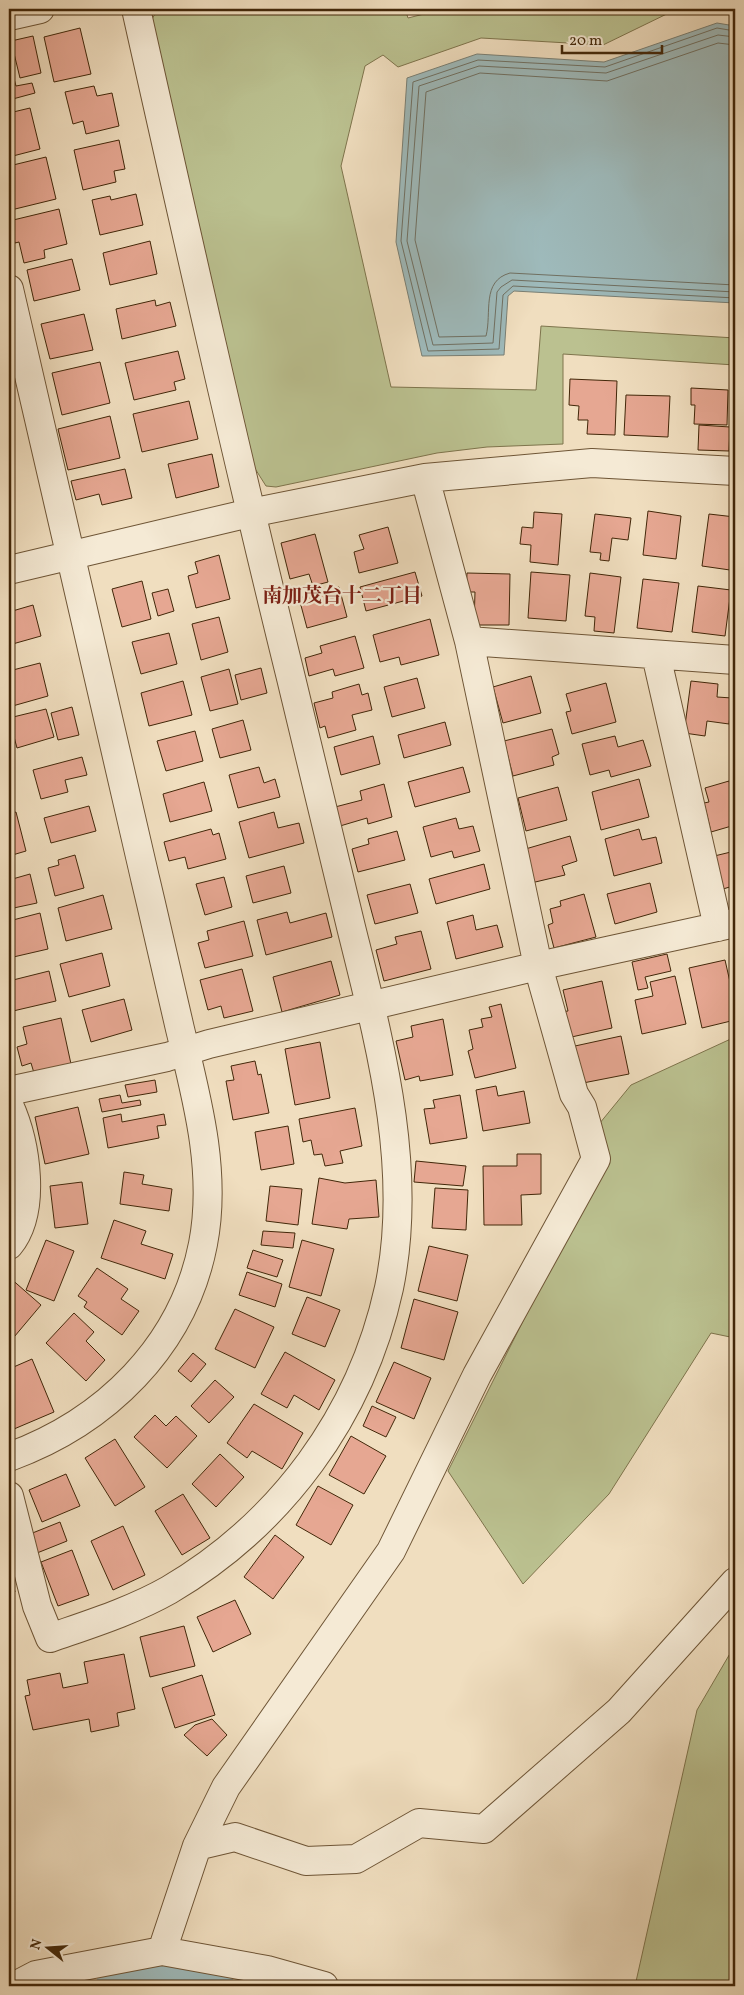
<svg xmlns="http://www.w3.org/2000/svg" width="744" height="1995" font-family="Vollkorn,'Noto Serif JP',serif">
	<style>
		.green { fill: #bbc190; stroke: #7e744c }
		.water { fill: #9ebabb; stroke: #797f74 }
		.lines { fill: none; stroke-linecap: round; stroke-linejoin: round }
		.shore { stroke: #707062; stroke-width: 1 }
		.river { stroke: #9ebabb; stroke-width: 60 }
		.building { fill: #e6a792; stroke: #422709 }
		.street-casing { stroke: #6e5536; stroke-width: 30 }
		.street { stroke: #f5ead5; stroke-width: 28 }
		.labels { text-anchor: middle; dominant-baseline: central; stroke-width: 4.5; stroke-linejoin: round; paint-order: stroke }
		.neighbourhood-label { font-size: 20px; font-weight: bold; fill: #7a1f14; stroke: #f5ead5 }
	</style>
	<rect width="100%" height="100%" fill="#f0debf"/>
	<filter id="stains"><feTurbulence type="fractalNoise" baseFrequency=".004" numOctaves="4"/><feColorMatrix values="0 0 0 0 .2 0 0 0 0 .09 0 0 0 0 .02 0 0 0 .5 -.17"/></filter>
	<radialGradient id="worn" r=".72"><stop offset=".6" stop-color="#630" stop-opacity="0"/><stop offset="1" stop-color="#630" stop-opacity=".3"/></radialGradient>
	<!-- green -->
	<path class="green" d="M158,9H405L408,18L444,9H677L603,45L481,38L398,67L383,55L365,66L341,166L391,387L536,390L541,326L735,338V365L563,354V444L487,447L437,453L276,487L266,486L254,467L152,19Z
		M735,1037V1338L711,1333L609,1494L523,1584L448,1471L603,1161L595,1129L631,1085Z
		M735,1645V1986H635L697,1710Z"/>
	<!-- water -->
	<path class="water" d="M717,23L735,26V303L514,291L508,296L504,355L422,356L396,242L407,78L477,54L604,62Z"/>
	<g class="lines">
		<!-- shore -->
		<path class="shore" d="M735,31L717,28L605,67L478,60L413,82L401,241L428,351L499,349L503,295L513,286L735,298
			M735,37L718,35L606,73L479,66L419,86L407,241L433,345L493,343L497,292L501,287L512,280L735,292
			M735,45L718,43L607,81L480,73L426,92L415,240L439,337L486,336C492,313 481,281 510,273L735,285"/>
		<!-- river -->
		<path class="river" d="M126,1986H204"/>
	</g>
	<!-- building -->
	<path class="building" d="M411,9H433L413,14Z
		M80,28L91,74L54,82L44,37Z
		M33,36L41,73L20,78L11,41Z
		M9,60L16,86L32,83L35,93L9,100Z
		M94,86L97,96L112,93L119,126L86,134L83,121L73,124L65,92Z
		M30,108L40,149L9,157V113Z
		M119,140L125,169L114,171L116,182L83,190L74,150Z
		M46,157L56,199L11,210L9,166Z
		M136,194L143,225L100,235L92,200L110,196L111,200Z
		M59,209L67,244L44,250L45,258L24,263L19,242L15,243L9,221Z
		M150,241L157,274L110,285L103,253Z
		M72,259L80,290L34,301L27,270Z
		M155,300L156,306L170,302L176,326L122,339L116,309Z
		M84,314L93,350L50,359L41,324Z
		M178,351L185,379L174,382L176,390L134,400L125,363Z
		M100,362L110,403L62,415L52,373Z
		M570,379L617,381L615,435L587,434L588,420H578L579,406L569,405Z
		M691,388L728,390L727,425L694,424L695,405H691Z
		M626,395L670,396L668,437L624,435Z
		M189,401L198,439L142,452L133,414Z
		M110,416L120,458L68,470L58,429Z
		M699,425L730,427L729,451L698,450Z
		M212,454L219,487L176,498L168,464Z
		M125,469L132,498L102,505L99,494L76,500L71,481Z
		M648,511L681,516L676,559L643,555Z
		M534,512L562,514L558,565L530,562L531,545L520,544L522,527L533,528Z
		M595,514L631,518L628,540L612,538L609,561L600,560L601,553L590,552Z
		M709,514L735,517L730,570L702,566Z
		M388,527L398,563L359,573L354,552L364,549L359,535Z
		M315,534L328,582L313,586L309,574L290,579L281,543Z
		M219,555L230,599L196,608L188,576L198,573L195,562Z
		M415,572L422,596L366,611L360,587Z
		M531,572L570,575L566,621L528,618Z
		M467,573L510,574L509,625H474L475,592H466Z
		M590,573L621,577L614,633L594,631L595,617L585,616Z
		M643,579L679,583L672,632L637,628Z
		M142,581L151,619L122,627L112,589Z
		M698,586L731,590L725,636L692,632Z
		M339,587L347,617L307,628L299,598Z
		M168,589L174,611L158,616L152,593Z
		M33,605L41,636L9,645V612Z
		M219,617L228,652L201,660L192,624Z
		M430,619L439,655L401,665L399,657L380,662L373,635Z
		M169,633L177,664L141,674L132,642Z
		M355,636L364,668L335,676L333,669L309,676L305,658L322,653L320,646Z
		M40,663L48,696L9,707V671Z
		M261,668L267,693L241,700L235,675Z
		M229,669L238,704L210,711L201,677Z
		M531,676L541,713L503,723L493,687Z
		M417,678L425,708L392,717L384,687Z
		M183,681L192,715L149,726L141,693Z
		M691,681L718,684L717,697L732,698L729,724L707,721L705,736L684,733Z
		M606,683L616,722L572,734L566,712L571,711L566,694Z
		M359,684L362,695L368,693L372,710L352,715L356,730L328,738L325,726L320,728L314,703L333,698L332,692Z
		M72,707L79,735L58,740L51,713Z
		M46,709L54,737L17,748L9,718Z
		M243,720L251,750L220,758L212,729Z
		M445,722L451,745L404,758L398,735Z
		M552,729L559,754L552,757L554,765L513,776L504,741Z
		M195,731L203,761L166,771L157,741Z
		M373,736L380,764L341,775L334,747Z
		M615,736L618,747L643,740L651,766L611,777L609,770L590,775L582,744Z
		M82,757L87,775L65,780L68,792L41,799L33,770Z
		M259,767L264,783L275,779L280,797L238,808L229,775Z
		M463,767L470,792L415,807L408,782Z
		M639,779L649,817L601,830L592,792Z
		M729,781L735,805V825L711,832L704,803L709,802L705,788Z
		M204,782L212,811L170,822L163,794Z
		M384,784L392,817L368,824L367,818L340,826L335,807L362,800L360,791Z
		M558,787L567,820L526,831L518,798Z
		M89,806L96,831L51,843L44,818Z
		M16,812L26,851L9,856V814Z
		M274,812L278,828L299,823L304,843L249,858L239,822Z
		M456,818L459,829L473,826L480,851L454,858L452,851L431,857L423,827Z
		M211,829L213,835L219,833L226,859L188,869L185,857L169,861L164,842Z
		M639,829L642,840L656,837L662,863L614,876L605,839Z
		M397,831L405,860L358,872L352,849L369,844L368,839Z
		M570,836L577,861L562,866L565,875L531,883L522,850Z
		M735,851V894L733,886L723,889L706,858Z
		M75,855L84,888L55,896L48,868L59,865L58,860Z
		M484,864L490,889L436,904L429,879Z
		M284,866L291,893L253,903L246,876Z
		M30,874L37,903L9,909V880Z
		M224,877L232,907L205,915L196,884Z
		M650,883L657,912L615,924L607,894Z
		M410,884L418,913L375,924L367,895Z
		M584,894L596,937L554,948L548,925L553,923L550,909L561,906L560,901Z
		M103,895L112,929L66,941L58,908Z
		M287,912L290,923L326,913L332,937L266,955L257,920Z
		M40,913L48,949L9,958V921Z
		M473,915L476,930L497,925L503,947L456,959L447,922Z
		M244,921L253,956L205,968L198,943L209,940L207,931Z
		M421,931L431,969L384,981L376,950L397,944L395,937Z
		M102,953L110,986L69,997L60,964Z
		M667,954L671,971L645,977L648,988L638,990L632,962Z
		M725,960L735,1004V1020L702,1028L689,968Z
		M331,961L340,995L282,1012L273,977Z
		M242,969L253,1011L224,1018L221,1006L208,1010L200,980Z
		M49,971L56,1001L13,1011L9,981Z
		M675,976L686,1024L642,1034L635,1000L653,996L650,982Z
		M602,981L612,1028L567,1038L561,1012L568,1011L563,990Z
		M124,999L132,1030L91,1042L82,1010Z
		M501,1004L516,1068L475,1078L468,1051L473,1049L469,1030L483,1027L481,1019L492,1017L489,1007Z
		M61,1018L71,1064L34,1073L31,1063L22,1066L17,1047L27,1044L23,1027Z
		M443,1019L453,1075L420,1081L419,1076L405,1080L396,1041L413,1037L411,1026Z
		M621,1036L629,1074L583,1083L575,1046Z
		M320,1042L330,1098L295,1105L285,1049Z
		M255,1061L258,1075L261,1074L269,1113L233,1120L226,1081L234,1080L231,1066Z
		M155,1080L157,1092L128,1097L125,1085Z
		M496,1086L498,1096L524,1091L530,1123L483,1131L476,1090Z
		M120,1095L122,1103L140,1100L141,1105L102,1112L99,1099Z
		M460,1095L467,1138L430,1144L424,1109L435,1108L433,1100Z
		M78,1107L89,1154L45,1164L35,1117Z
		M355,1108L362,1146L340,1151L343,1163L325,1166L322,1154L314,1155L311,1140L303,1142L299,1119Z
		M121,1114L122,1122L164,1114L166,1125L157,1126L159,1138L108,1148L103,1118Z
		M288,1126L294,1164L261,1170L255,1132Z
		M517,1154H541V1194L521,1195L522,1225H484L483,1166H517Z
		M416,1161L466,1166L463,1186L414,1182Z
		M124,1172L144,1175L142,1184L172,1189L169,1211L120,1204Z
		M319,1178L345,1183L376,1180L379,1217L349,1219L347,1229L312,1224Z
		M82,1182L88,1224L55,1228L50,1186Z
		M270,1186L302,1189L298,1225L266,1221Z
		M435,1188L468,1190L466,1230L432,1228Z
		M114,1220L146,1231L141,1244L173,1254L165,1279L101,1258Z
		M263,1231L295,1233L293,1248L261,1245Z
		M46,1240L74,1251L54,1301L26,1290Z
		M302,1240L334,1249L321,1296L289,1287Z
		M429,1246L468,1255L457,1301L418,1291Z
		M253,1250L283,1260L277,1277L247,1268Z
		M97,1268L128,1289L121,1299L139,1311L122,1335L84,1307L87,1302L78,1296Z
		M247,1272L282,1284L275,1307L239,1295Z
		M9,1277L41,1305L9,1343Z
		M307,1297L340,1310L325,1347L292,1334Z
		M414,1299L458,1312L444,1360L401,1348Z
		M235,1309L274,1327L255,1368L215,1349Z
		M74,1313L94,1332L86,1341L105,1360L86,1381L46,1343Z
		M285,1352L335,1380L319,1410L294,1395L287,1408L261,1394Z
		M193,1353L206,1364L191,1382L178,1371Z
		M32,1359L54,1412L14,1429L9,1416V1369Z
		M394,1362L431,1378L414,1419L376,1402Z
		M215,1380L234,1397L209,1423L191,1406Z
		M254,1404L303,1433L282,1469L252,1451L247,1458L227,1443Z
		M372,1406L396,1417L386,1437L363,1426Z
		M155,1415L166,1426L176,1416L197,1436L167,1468L134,1437Z
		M351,1436L386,1456L364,1494L329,1475Z
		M115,1439L145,1487L115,1506L85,1458Z
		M220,1454L244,1477L216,1507L192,1484Z
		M66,1474L80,1506L42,1522L29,1490Z
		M318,1486L353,1505L331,1545L296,1525Z
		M183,1494L210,1538L182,1555L155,1511Z
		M60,1522L67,1541L37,1553L30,1534Z
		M123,1526L145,1575L113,1590L91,1541Z
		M275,1535L304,1557L273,1599L244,1577Z
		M72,1550L89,1595L58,1606L41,1562Z
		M9,1568L15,1592L9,1593Z
		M235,1600L251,1634L213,1652L197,1617Z
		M184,1626L195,1666L150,1677L140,1637Z
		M124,1654L135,1709L117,1713L119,1726L91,1732L89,1719L33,1730L25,1696L30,1695L27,1680L60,1673L63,1688L88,1683L84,1662Z
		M202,1675L215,1715L175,1728L162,1688Z
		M212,1719L227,1735L207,1756L184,1735L195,1725Z"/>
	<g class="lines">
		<defs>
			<path id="street" d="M9,16L40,9
				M9,289C53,486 99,682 145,878C157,928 168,978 180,1029C197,1099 217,1172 203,1244C183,1347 105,1422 9,1457
				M9,570L250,513L425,478L592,463L735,471
				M469,641L735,660
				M656,655L718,927
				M9,1091L167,1057L209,1044L538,966L735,923
				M9,1105C26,1143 37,1211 9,1245
				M9,1496L37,1606L50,1638C90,1624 132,1611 169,1590C281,1524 361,1416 389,1288C414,1168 380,1044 351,927C331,844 311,761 291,678C236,455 186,232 136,9
				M197,1846L235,1837L306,1861L356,1859L419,1823L484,1829L619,1711L735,1582
				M162,1951L197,1846L226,1787L391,1551L477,1375L596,1159L582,1107L574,1094L538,966L469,641L425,478
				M15,1986L36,1975L162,1951L267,1970L324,1986"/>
		</defs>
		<!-- street casing -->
		<use href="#street" class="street-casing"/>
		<!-- street -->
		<use href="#street" class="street"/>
	</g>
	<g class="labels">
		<!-- neighbourhood labels -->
		<g class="neighbourhood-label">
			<text x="342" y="597">南加茂台十二丁目</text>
		</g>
	</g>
	<!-- margin -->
	<rect width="744" height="1995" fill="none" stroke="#f0debf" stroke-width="30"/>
	<rect x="10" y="10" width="724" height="1975" fill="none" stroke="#422709" stroke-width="2.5"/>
	<rect x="15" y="15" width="714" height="1965" fill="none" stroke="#422709"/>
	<!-- north arrow -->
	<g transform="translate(48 1948) rotate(287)" stroke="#f5ead5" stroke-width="4" paint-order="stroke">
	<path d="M0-4L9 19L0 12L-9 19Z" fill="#422709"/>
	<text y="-8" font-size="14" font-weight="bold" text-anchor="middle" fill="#422709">N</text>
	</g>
	<!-- scale -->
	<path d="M562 45v8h100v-8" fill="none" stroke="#422709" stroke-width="2.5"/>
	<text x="569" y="45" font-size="15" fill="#422709" stroke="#f5ead5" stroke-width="4" paint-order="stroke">20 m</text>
	<rect width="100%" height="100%" filter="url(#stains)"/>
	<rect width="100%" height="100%" fill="url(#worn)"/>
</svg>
